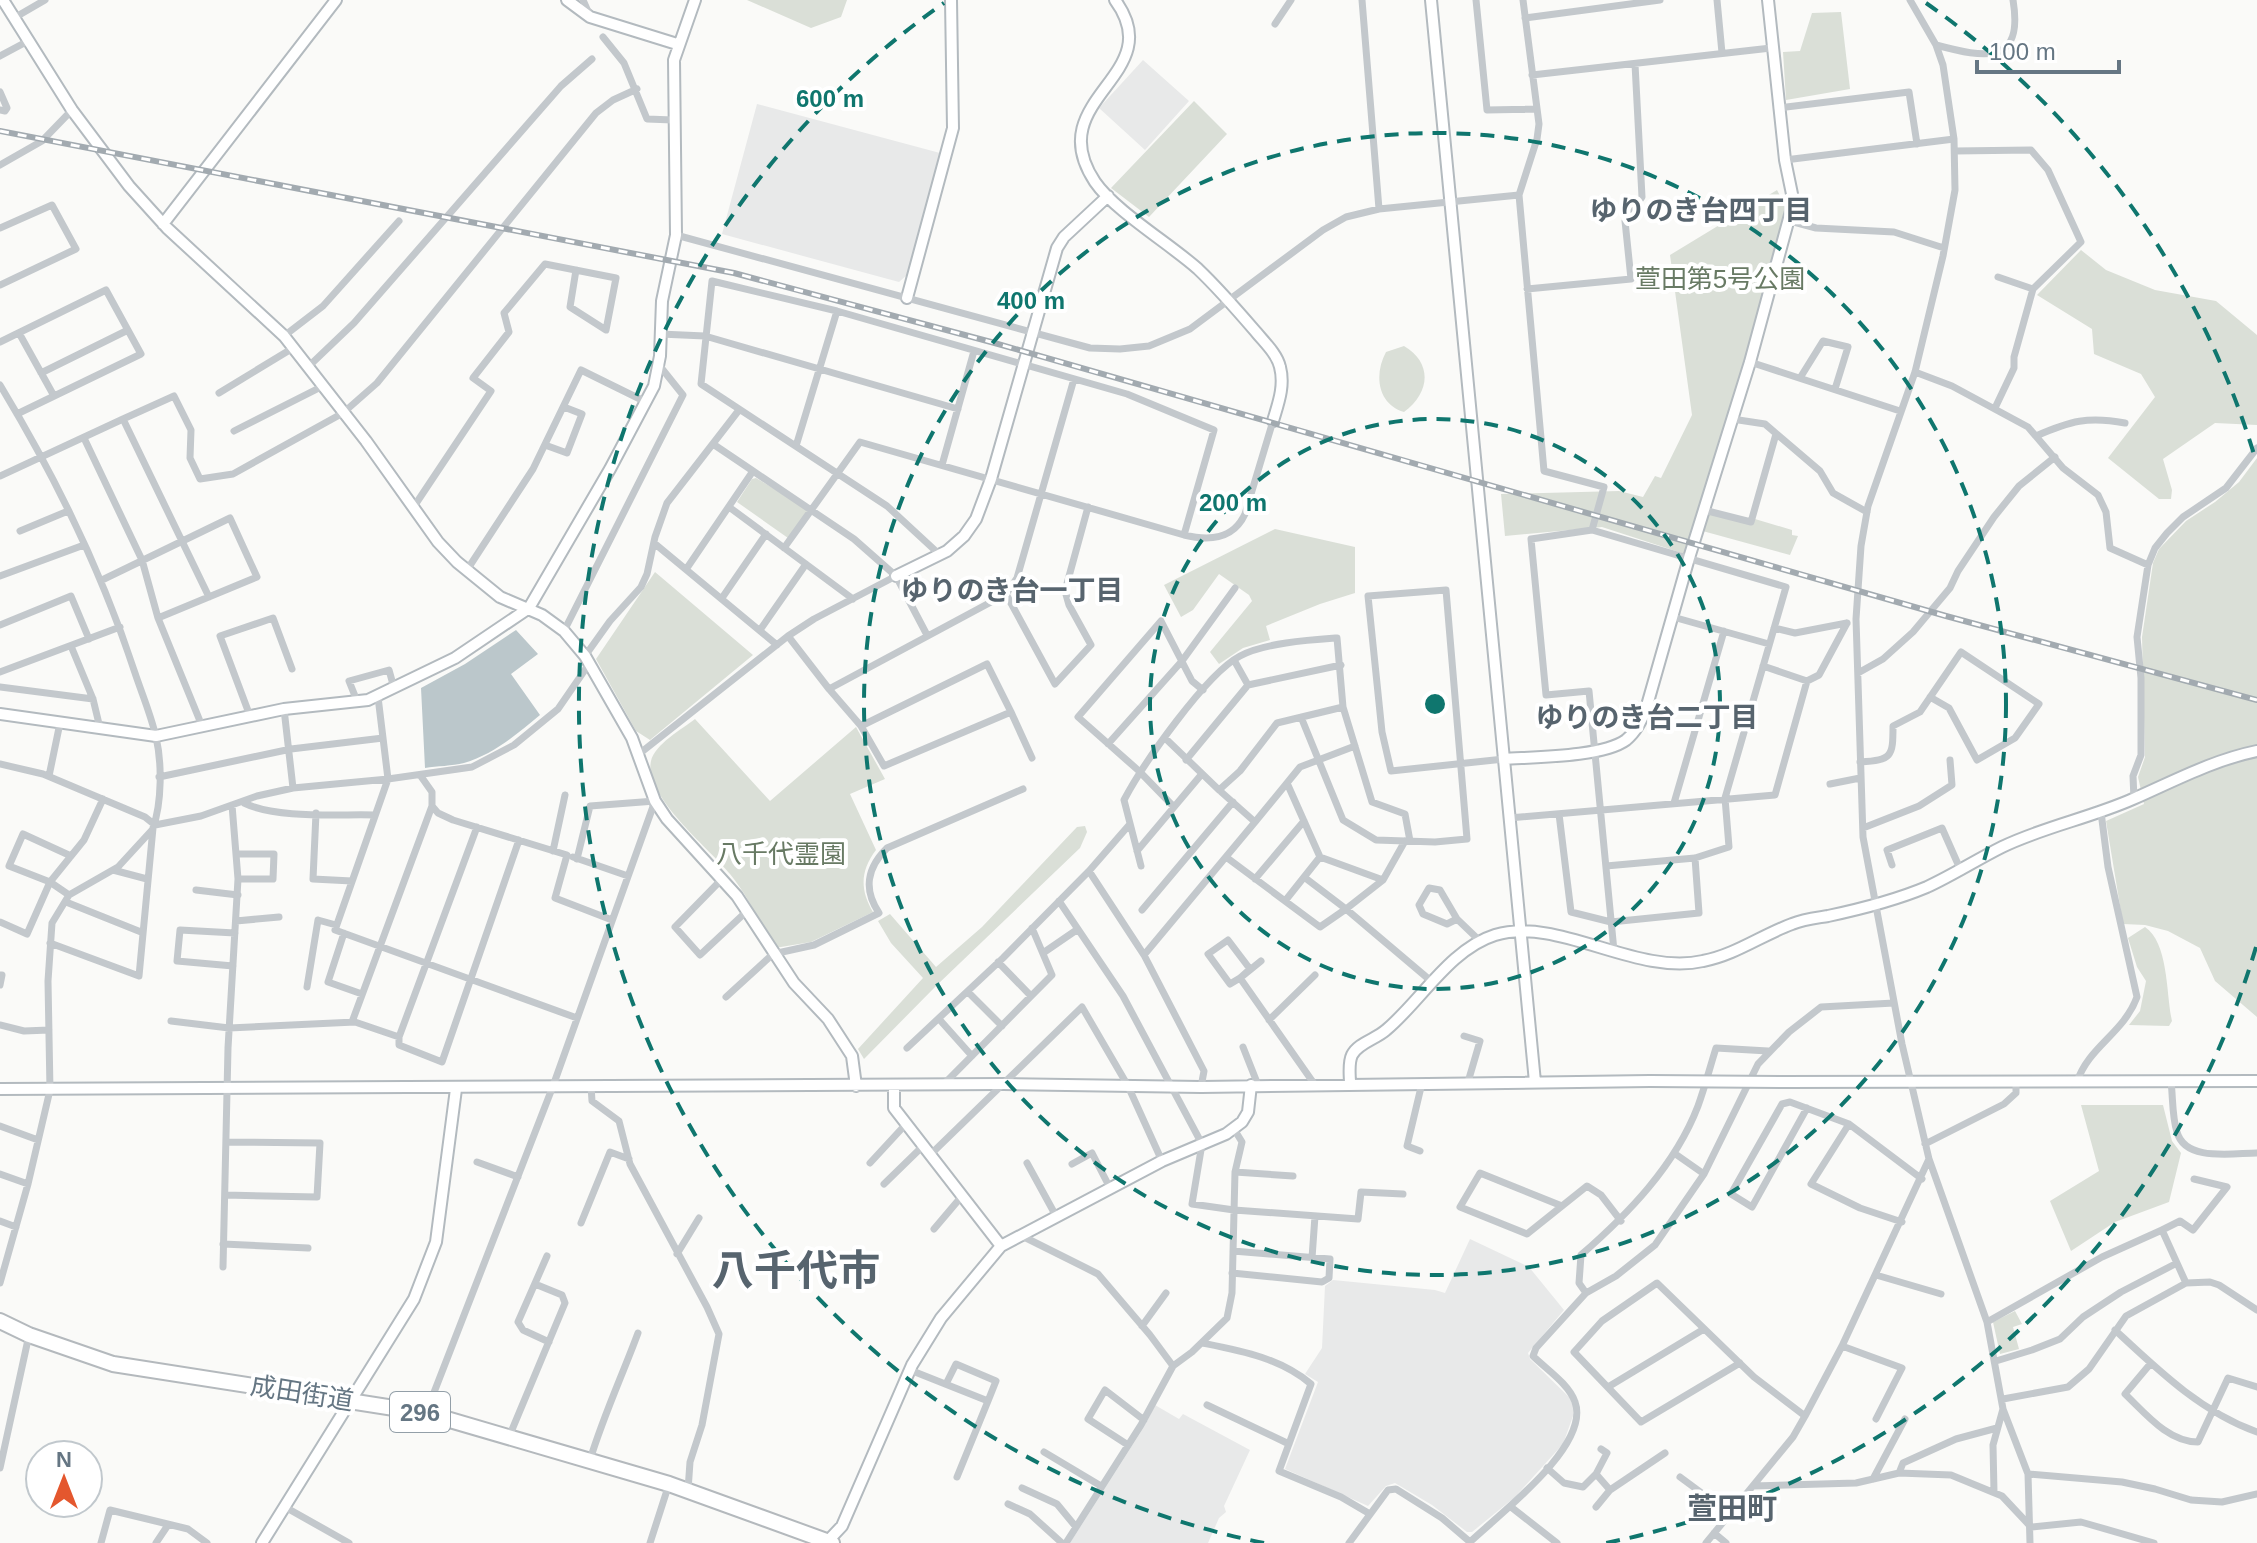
<svg xmlns="http://www.w3.org/2000/svg" width="2257" height="1543" font-family="Arial,'Noto Sans JP',sans-serif">
	<style>
		.built { fill: #e8e9e9 }
		.green { fill: #dadfd7 }
		.water { fill: #bbc7cb }
		.lines { fill: none; stroke-linecap: round; stroke-linejoin: round }
		.secondary-casing { stroke: #b3babf; stroke-width: 14 }
		.highway-casing { stroke: #b4b9bd; stroke-width: 18 }
		.street { stroke: #c3c8cc; stroke-width: 7 }
		.secondary { stroke: #fff; stroke-width: 10 }
		.highway { stroke: #fff; stroke-width: 14 }
		.rail-casing { stroke: #a2aab0; stroke-width: 6 }
		.rail { stroke: #fff; stroke-width: 3; stroke-dasharray: 9; stroke-linecap: butt }
		.secondary-bridge-casing { stroke: #b3babf; stroke-width: 14; stroke-linecap: butt }
		.secondary-bridge { stroke: #fff; stroke-width: 10 }
		.ring { fill: none; stroke: #0f766e; stroke-width: 4; stroke-dasharray: 14 10 }
		.labels { text-anchor: middle; dominant-baseline: central; stroke-width: 8; stroke-linejoin: round; paint-order: stroke }
		.shield { fill: #fff; stroke: #939fa8; stroke-width: 2 }
		.shield-label { font-size: 24px; font-weight: bold; fill: #657683 }
		.park-label { font-size: 26px; fill: #687a64; stroke: #fff }
		.street-label { font-size: 26px; fill: #657683; stroke: #fff }
		.neighbourhood-label { font-size: 28px; font-weight: bold; fill: #57646e; stroke: #fff }
		.quarter-label { font-size: 30px; font-weight: bold; fill: #57646e; stroke: #fff }
		.town-label { font-size: 42px; font-weight: bold; fill: #57646e; stroke: #fff }
		.centre { fill: #0f766e; stroke: #fff; stroke-width: 4 }
		.ring-label { font-size: 24px; text-anchor: middle; font-weight: bold; fill: #0f766e; stroke: #fff; stroke-width: 8; stroke-linejoin: round; paint-order: stroke }
	</style>
	<rect width="100%" height="100%" fill="#fafaf8"/>
	<!-- built -->
	<path class="built" d="M1143,60L1189,101L1145,150L1099,108Z
		M757,104L940,153L907,275L899,282L722,234Z
		M1470,1239L1529,1267L1564,1310L1528,1353L1530,1359L1570,1398L1573,1406V1416L1563,1444L1515,1497L1472,1532H1467L1432,1505L1395,1483L1386,1486L1368,1506L1285,1469L1318,1382L1305,1374L1322,1348L1325,1286L1333,1280L1435,1290L1445,1293Z
		M1155,1405L1179,1419L1183,1414L1250,1450L1224,1506L1226,1512L1219,1518L1208,1543H1070L1144,1427Z"/>
	<!-- green -->
	<path class="green" d="M747,0H847L841,17L811,28Z
		M1841,12L1850,89L1786,100L1783,52L1800,51L1812,13Z
		M1194,101L1227,134L1149,217L1111,188Z
		M1777,190L1787,209L1698,530L1688,555L1602,527L1505,536L1501,494L1619,491L1643,497L1655,476L1661,478L1692,415L1670,255Z
		M2081,250L2106,270L2155,290L2216,301L2257,335V425L2215,423L2163,459L2172,490L2171,499H2159L2108,458L2155,397L2141,374L2094,354L2092,329L2037,295Z
		M1404,346C1433,363 1430,393 1404,412C1377,404 1374,374 1386,352Z
		M2257,458V1017L2215,981L2200,948L2168,931L2145,925L2123,924L2106,821L2144,804L2138,777L2145,757L2142,637L2153,563L2159,549L2186,521L2215,502L2239,482Z
		M756,478L806,508L808,513L788,538L737,502L752,479Z
		M1705,512L1755,519L1792,530V535L1798,536L1790,555L1699,530Z
		M1275,529L1355,547V593L1320,604L1266,626L1270,640L1243,648L1219,664L1210,652L1252,601L1249,595L1219,574L1193,610L1181,617L1164,585Z
		M655,572L753,655L650,740L636,731L596,659Z
		M695,719L770,801L856,727L885,779L850,794L876,850C860,871 860,890 873,912L811,942L775,948C761,924 748,896 730,874C710,849 643,796 651,761C655,744 682,729 695,719Z
		M1085,826L1087,832L1080,848L937,985L864,1059L858,1049L923,978L891,943L878,921L890,914L936,967L982,927L1077,827Z
		M2145,927C2169,943 2166,995 2172,1021L2169,1026L2129,1025L2140,1011L2146,981L2137,967L2128,938Z
		M2081,1105H2163L2172,1141L2181,1153L2169,1202L2115,1222L2071,1251L2050,1201L2099,1171Z
		M2015,1311L2022,1324L2013,1327L2019,1349L2000,1354L1993,1322Z"/>
	<!-- water -->
	<path class="water" d="M516,630L538,654L511,674L540,715C517,734 494,754 464,763C452,766 437,766 425,768L421,688L465,664Z"/>
	<g class="lines">
		<defs>
			<path id="secondary" d="M3,0L72,110L129,186L167,228L284,336L366,441L438,542L457,562L500,597L542,615L564,631L585,656L632,738L655,801L667,819L737,896L794,983L828,1019L852,1056L856,1086
				M567,0L590,17L677,44
				M1115,0C1171,76 1039,98 1095,182C1115,211 1170,244 1198,269C1218,288 1238,311 1256,332C1265,343 1277,354 1280,367C1285,386 1278,404 1273,421
				M1431,0L1535,1082
				M163,224L336,0
				M907,298L953,128L951,0
				M896,576L947,551L964,536L976,519L991,479L1057,248L1064,237L1108,196
				M0,714L156,736L284,709L368,700L455,658L529,608L610,469L654,386L660,356L662,301L676,235L674,60L695,0
				M1504,759C1534,757 1603,757 1626,740C1636,732 1641,721 1646,709L1689,558L1750,362L1791,211L1792,194L1785,160L1768,0
				M1782,1082L2257,1081
				M1350,1084C1350,1075 1348,1063 1352,1055C1358,1043 1376,1039 1386,1030C1420,1002 1450,949 1495,935C1559,916 1635,976 1703,961C1735,955 1762,935 1792,924C1804,919 1816,918 1828,916C1861,909 1896,900 1927,887C1953,875 1976,860 2002,847C2043,827 2090,818 2133,799C2174,781 2213,760 2257,751
				M894,1086V1108L1001,1246
				M0,1089L1003,1084L1201,1087L1650,1081
				M262,1543L414,1299L436,1242L456,1089
				M826,1543L842,1526L912,1365L941,1318L1001,1246L1162,1161L1226,1134L1242,1122L1248,1112L1251,1085"/>
			<path id="highway" d="M0,1321L29,1335L113,1364L426,1413L669,1484L832,1543"/>
		</defs>
		<!-- secondary casing -->
		<use href="#secondary" class="secondary-casing"/>
		<!-- highway casing -->
		<use href="#highway" class="highway-casing"/>
		<!-- street -->
		<path class="street" d="M583,0L590,16
			M1362,0L1379,209
			M1476,0L1487,110L1537,109
			M1523,0L1539,124L1537,139L1519,195L1544,471L1604,487L1592,530
			M1717,0L1722,53
			M1910,0L1936,45C1985,58 2024,66 2013,0
			M14,18L45,0
			M1525,18L1660,0
			M1275,24L1291,0
			M603,37L624,63L647,119L673,120
			M0,56L28,41
			M1532,75L1771,48
			M0,92L7,108L5,111L0,110
			M1778,108L1909,92L1917,144
			M1955,151L2031,150L2048,170L2081,242L2033,289L2014,357V368L1995,408
			M1785,160L1954,139
			M0,165L42,141L72,110
			M1790,221L1816,228L1894,232L1944,248
			M0,228L52,205L76,249L0,285
			M676,235L1090,348L1120,349L1149,346L1190,329L1323,230L1346,217L1379,209L1519,195
			M1998,277L2033,289
			M1527,289L1631,279L1625,221L1642,197L1635,64
			M19,333L54,396
			M660,334L705,336L958,409
			M284,336L323,306L399,221
			M0,342L106,290L141,354L17,414
			M1750,362L1900,411
			M308,367L354,323L561,86L592,59
			M1915,372L1952,386L2028,427L2063,468L2098,495L2106,512L2110,548L2148,565
			M41,373L128,330
			M1800,378L1823,341L1848,347L1835,389
			M0,385C55,476 102,572 135,673C142,694 151,715 156,737C162,763 162,802 153,828L139,976L50,943
			M219,393L293,348
			M123,419L174,396L191,430L190,458L200,479L233,474L343,413L377,383L596,113L613,100L637,89
			M1732,419L1765,424L1820,471L1833,493L1867,512
			M234,431L323,386
			M2036,436C2070,421 2088,416 2125,423
			M84,438L142,560L158,618L202,726
			M713,444L753,471
			M545,445L567,453L582,414L564,407
			M796,446L837,311
			M942,465L974,351
			M0,476L123,419L209,597
			M729,507L853,599
			M413,508L491,391L473,378L509,332L504,313L545,264L616,278L606,330L570,307L576,270
			M1704,510L1751,522L1776,434
			M20,531L68,511
			M654,543L777,645
			M784,548L860,442L1184,535C1209,541 1233,540 1245,514L1273,421
			M939,554L887,506L701,384L712,281L837,311L1127,394L1214,430L1184,535
			M687,568L753,471L854,539L896,576L927,635
			M467,570L533,469L581,370L646,402
			M0,576L84,545
			M102,580L230,518L257,577L158,618
			M1006,594L1055,684L1091,645L1069,605L1065,591L1088,507
			M722,598L766,534
			M1673,617L1769,644
			M0,625L71,596L89,639
			M1774,628L1795,633L1847,623
			M760,630L806,564
			M564,631L683,395L659,365
			M788,636L829,689L861,726L884,766L1011,712L987,664L861,726
			M71,646L93,699L100,728
			M585,656L610,621L641,587L647,574L655,537L667,503L739,410
			M1234,660L1248,685
			M1763,666L1807,681
			M0,672L120,627
			M1858,673L1883,659L1913,632L1950,588L1958,571L1994,517L2019,486L2055,457
			M0,687L93,699
			M829,689L1006,594L1017,578L1074,379
			M378,697L388,779L335,930L577,1018
			M357,701L349,681L389,670L394,688
			M284,709L293,788
			M1011,712L1032,758
			M250,716L220,636L273,618L292,669
			M1301,717L1343,820L1376,840L1435,842L1467,839L1446,590L1368,596L1382,732L1391,771L1504,759
			M1165,738L1219,790
			M1108,744L1182,661L1235,588
			M639,754L788,636L814,619L896,576
			M1186,760L1248,685L1341,665
			M1860,762C1892,760 1893,757 1893,726L1920,712L1961,652L2039,704L2015,738L1977,760L1949,708L1930,697
			M0,764L43,774L145,817L155,825L201,816L257,796L293,788L388,779L472,767L514,745L558,709L589,664
			M420,775L432,792V806L438,813L453,820L567,855L555,898L612,920
			M49,776L60,723
			M159,777L291,749L383,738
			M1287,783L1300,767L1355,746
			M1830,784L1860,778
			M2134,799L2133,776L2141,755V678L2137,637L2148,565L2155,548L2167,533L2183,517L2226,488L2257,448
			M244,803C277,819 337,814 375,815
			M1674,803L1724,631
			M1174,807L1139,771L1078,717L1161,621L1192,681L1203,690
			M316,813L313,879L352,881
			M1559,814L1571,912L1611,922L1699,913L1695,858
			M1509,818L1775,795L1807,681L1819,675L1847,623
			M1255,822L1287,783L1320,857L1383,880
			M1863,828L1919,806L1952,785L1950,760
			M553,851L565,795
			M1137,851L1201,775
			M238,854H274L273,879H238
			M573,857L628,876
			M1226,857L1320,927L1346,909L1431,981
			M1892,865L1887,850L1942,828L1961,871
			M1141,866L1124,800C1143,764 1206,674 1240,656C1264,643 1309,640 1337,638L1343,707L1372,802L1405,814L1410,841
			M1606,866L1695,858L1729,847L1725,798L1786,587L1592,530L1531,539L1546,695L1589,691L1614,951
			M113,870L147,879
			M1089,871L1130,824
			M1304,877L1346,909L1383,880L1405,841
			M722,879L675,927L700,955L747,911
			M1255,879L1304,821
			M196,890L238,895
			M69,895L50,882L9,866L23,834L71,856
			M1059,901L1123,996L1202,1144L1192,1204L1234,1210L1358,1219L1361,1192L1403,1194
			M1285,901L1320,857
			M66,902L141,932
			M1142,910L1233,802
			M1457,919L1447,924L1423,914L1419,905L1429,888L1440,890L1457,919L1481,942
			M236,921L279,917
			M0,922L27,934L50,882L84,840L103,799
			M344,933L328,982L362,994
			M1043,953L1078,929
			M1144,955L1255,822L1219,790L1240,771L1277,723L1343,707
			M1261,961L1240,978L1250,969L1228,940L1208,954L1230,984L1240,978L1315,1085
			M998,962L1031,996
			M233,966L177,961L180,930L235,933
			M0,975H2L0,985
			M307,987L318,920L336,925
			M968,992L1002,1026
			M726,997L773,954L814,945L879,913C863,889 867,868 887,848L1023,789
			M939,1019L972,1056
			M1269,1020L1315,975
			M171,1021L229,1028L355,1022L399,1037L477,827
			M352,1022L432,806
			M0,1025L24,1031L49,1030
			M1464,1036L1480,1041L1468,1082
			M399,1037V1045L442,1062L519,840
			M1243,1047L1258,1085
			M907,1048L1003,958L1089,871L1144,955L1204,1071L1201,1087
			M2171,1081C2173,1098 2172,1117 2177,1132C2185,1162 2233,1153 2257,1153
			M2077,1082C2088,1047 2124,1033 2137,997L2108,867L2101,812
			M943,1085L1052,975L1032,928
			M591,1086L592,1101L619,1121L630,1164L707,1307L719,1334L702,1425L690,1462L688,1490
			M1807,1108L1752,1207L1731,1194L1782,1104L1790,1102L1849,1124L1922,1179
			M1849,1124L1811,1184L1860,1208L1902,1222
			M0,1126L38,1140
			M1925,1144L2004,1104L2016,1093V1082
			M1420,1151L1407,1146L1422,1083
			M1674,1153L1704,1174
			M930,1155L1082,1007L1128,1086L1162,1161
			M1929,1159L1987,1322L2003,1409L2028,1474L2030,1543
			M477,1162L518,1177
			M870,1163L906,1124
			M1027,1163L1056,1216
			M1072,1164L1092,1153L1110,1188
			M1235,1172L1293,1176
			M0,1174L28,1184
			M884,1184L923,1146
			M225,1195L317,1197L320,1143L226,1142
			M1562,1206L1480,1173L1460,1207L1527,1234L1587,1186L1601,1195L1621,1221
			M0,1221L16,1227
			M581,1223L610,1152L629,1159
			M934,1229L962,1196
			M2162,1230L2180,1221L2193,1230L2227,1187L2194,1179
			M1020,1235L1098,1274L1150,1335L1173,1366
			M223,1244L308,1248
			M677,1254L699,1218
			M547,1256L518,1322L523,1330L549,1342
			M1312,1258L1315,1216
			M223,1267L228,1048L238,879L232,805
			M1232,1273L1322,1282L1329,1278L1330,1259L1233,1251
			M1876,1275L1941,1294
			M0,1283L28,1184L50,1090L48,981L52,923L69,895L118,867L152,830
			M1586,1293L1579,1283L1581,1255C1628,1214 1675,1166 1698,1106C1705,1087 1710,1067 1716,1048L1768,1051
			M1987,1322L2102,1257L2162,1230L2186,1283
			M1142,1326L1166,1293
			M2115,1330C2158,1370 2201,1412 2257,1432
			M1202,1343C1242,1351 1280,1358 1311,1384L1279,1471L1341,1497L1370,1514
			M1842,1346L1902,1368L1876,1419
			M1996,1361L2032,1350L2060,1339L2083,1317L2121,1292L2177,1263
			M1740,1363L1641,1422L1574,1352L1602,1321L1657,1283L1754,1377L1805,1416
			M2151,1363L2125,1394C2145,1413 2168,1442 2198,1442L2228,1378L2257,1387
			M910,1370L988,1401L957,1477
			M946,1384L956,1364L996,1381L988,1401
			M1608,1387L1704,1329
			M2003,1399L2068,1387L2089,1369L2126,1316L2186,1283L2210,1282L2219,1285L2257,1310
			M1207,1405L1289,1444
			M426,1413L553,1086L655,801L590,806L577,859
			M509,1437L565,1303L562,1295L535,1284
			M1128,1445L1088,1419L1105,1390L1144,1420
			M1044,1452L1101,1486
			M590,1460C603,1417 622,1376 638,1333
			M0,1468L29,1335
			M1547,1468L1564,1483L1583,1487L1596,1474L1607,1453L1601,1449
			M1899,1473L1903,1463L1956,1439L1997,1428
			M1596,1474L1610,1490L1665,1453
			M2028,1474L2122,1482L2155,1489L2191,1500L2222,1502L2257,1494
			M1680,1477L1730,1514
			M1873,1479L1905,1419
			M1753,1486L1856,1483L1899,1473L1951,1475L2002,1496L2031,1527L2081,1522L2154,1543
			M1022,1488L1057,1504L1076,1527
			M1994,1492L1993,1445L2003,1409
			M1008,1504L1030,1514L1062,1543
			M285,1507L349,1543
			M1511,1507L1557,1543
			M1596,1507L1610,1490
			M1714,1533L1726,1543
			M101,1543L110,1510L188,1529L207,1543
			M156,1543L168,1525
			M650,1543L669,1484
			M1066,1543L1141,1425L1173,1366L1192,1352L1227,1318L1232,1293L1235,1172L1242,1142L1234,1129
			M1349,1543L1388,1490L1396,1489L1442,1518L1470,1542C1498,1515 1591,1446 1575,1402C1569,1384 1546,1369 1533,1356L1536,1348L1586,1293L1616,1276L1655,1245L1704,1174L1758,1064L1789,1032L1821,1007L1894,1003
			M1706,1543L1793,1437L1805,1416L1842,1346L1929,1159L1902,1044L1863,837L1856,619L1861,546L1868,506L1915,372L1943,256L1955,190L1954,139L1943,65L1936,45"/>
		<!-- secondary -->
		<use href="#secondary" class="secondary"/>
		<!-- highway -->
		<use href="#highway" class="highway"/>
		<defs>
			<path id="rail" d="M0,131L734,273L991,342L1946,616L2257,700"/>
		</defs>
		<!-- rail casing -->
		<use href="#rail" class="rail-casing"/>
		<!-- rail -->
		<use href="#rail" class="rail"/>
		<defs>
			<path id="secondary-bridge" d="M1650,1081L1782,1082"/>
		</defs>
		<!-- secondary-bridge casing -->
		<use href="#secondary-bridge" class="secondary-bridge-casing"/>
		<!-- secondary-bridge -->
		<use href="#secondary-bridge" class="secondary-bridge"/>
	</g>
	<!-- distance rings -->
	<g class="ring">
		<circle cx="1435" cy="704" r="285"/>
		<circle cx="1435" cy="704" r="571"/>
		<path d="M2256 947A856 856 0 0 1 1606 1543M1264 1543A856 856 0 0 1 944 3M1926 3A856 856 0 0 1 2256 461"/>
	</g>
	<g class="labels">
		<!-- shield labels -->
		<rect class="shield" x="390" y="1392" width="60" height="40" rx="6"/>
		<g class="shield-label">
			<text x="420" y="1412">296</text>
		</g>
		<!-- park labels -->
		<g class="park-label">
			<text x="1720" y="279">萱田第5号公園</text>
			<text x="781" y="854">八千代霊園</text>
		</g>
		<!-- street labels -->
		<g class="street-label">
			<text transform="translate(302 1393) rotate(9)">成田街道</text>
		</g>
		<!-- neighbourhood labels -->
		<g class="neighbourhood-label">
			<text x="1701" y="210">ゆりのき台四丁目</text>
			<text x="1012" y="590">ゆりのき台一丁目</text>
			<text x="1647" y="717">ゆりのき台二丁目</text>
		</g>
		<!-- quarter labels -->
		<g class="quarter-label">
			<text x="1732" y="1508">萱田町</text>
		</g>
		<!-- town labels -->
		<g class="town-label">
			<text x="796" y="1270">八千代市</text>
		</g>
	</g>
	<circle cx="1435" cy="704" r="12" class="centre"/>
	<g class="ring-label">
		<text x="830" y="107">600 m</text>
		<text x="1031" y="309">400 m</text>
		<text x="1233" y="511">200 m</text>
	</g>
	<!-- north arrow -->
	<g transform="translate(64 1479)"><circle r="38" fill="#ffffff" stroke="#c1c8cd" stroke-width="2"/>
	<path d="M0-6L14 30L0 20L-14 30Z" fill="#e4572e"/>
	<text y="-12" font-size="22" font-weight="bold" text-anchor="middle" fill="#657683">N</text>
	</g>
	<!-- scale -->
	<path d="M1977 60v12h142v-12" fill="none" stroke="#657683" stroke-width="4"/>
	<text x="1989" y="60" font-size="24" fill="#657683" stroke="#ffffff" stroke-width="6" paint-order="stroke">100 m</text>
</svg>
